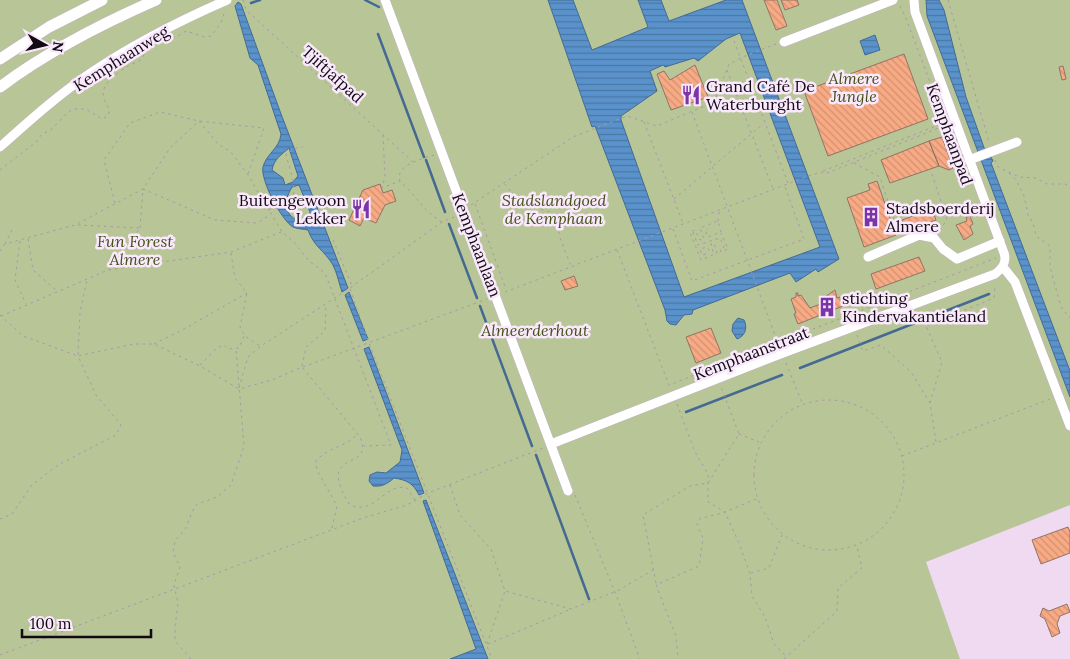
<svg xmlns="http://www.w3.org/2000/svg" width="1070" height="659" font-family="Lora,serif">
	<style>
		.green { fill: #b8c597 }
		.water { fill: url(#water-rules); stroke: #446a94; fill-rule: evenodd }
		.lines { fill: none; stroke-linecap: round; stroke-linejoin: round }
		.stream { stroke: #446a94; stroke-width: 2.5 }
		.building { fill: url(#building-back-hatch); stroke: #8f7467 }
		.minor-casing { stroke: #c6b2c9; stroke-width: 10 }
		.major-casing { stroke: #c6b2c9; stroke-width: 12 }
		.path { stroke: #a898aa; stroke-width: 1; stroke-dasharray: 2.5 4; stroke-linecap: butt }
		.minor { stroke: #fff; stroke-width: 9 }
		.major { stroke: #fff; stroke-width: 11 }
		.labels { text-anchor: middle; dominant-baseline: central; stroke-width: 5; stroke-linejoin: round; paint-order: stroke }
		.street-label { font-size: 16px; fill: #110a12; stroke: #fae9fc }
		.park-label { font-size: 16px; font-style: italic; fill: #435017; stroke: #fae9fc }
		.poi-label { font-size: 16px; fill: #110a12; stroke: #fae9fc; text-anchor: start }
	</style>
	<defs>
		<pattern id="water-rules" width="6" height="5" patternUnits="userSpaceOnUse" patternTransform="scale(1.25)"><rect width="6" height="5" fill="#5a93cc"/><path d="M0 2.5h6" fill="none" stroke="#4976a4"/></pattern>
		<pattern id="building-back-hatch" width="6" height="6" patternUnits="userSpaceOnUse" patternTransform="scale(1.25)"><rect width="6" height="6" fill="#f7aa84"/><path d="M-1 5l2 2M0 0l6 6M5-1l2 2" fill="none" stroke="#d39171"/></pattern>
	</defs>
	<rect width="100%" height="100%" fill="#efdaf2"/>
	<!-- green -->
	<path class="green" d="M0,0H1070V505L926,562L960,659H0Z"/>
	<!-- water -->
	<path class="water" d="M548,0H573L592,50L648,27L638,0H661L669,21L726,0H742L839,259L818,272L816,269L796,282L790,273L693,310L692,314L684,315L676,325L670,324L667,321L665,310L595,126L592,127ZM740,33L820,247L684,297L621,120V116L657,91L650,71L663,65L665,67L694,58L698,61L726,39Z
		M926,0H939L944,10L966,97L987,156L990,155L993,161L991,163L1070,371V397L927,16Z
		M238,2L241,4L281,114L348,288L342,292C339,283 337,273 333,265C324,250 314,247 308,230C304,229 297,229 293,227C281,220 260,179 263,167C266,154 280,148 281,134L258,65L250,58L235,6ZM289,148L298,176L293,182L285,185L283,178L272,170C274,159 281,155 289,148ZM299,185L310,212L309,219L303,223C284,216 282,204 292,187Z
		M875,35L880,50L865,55L860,41Z
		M349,292L368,339L363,341L345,295Z
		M738,318L744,320C748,328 745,336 737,339L732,331L733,324Z
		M369,347L424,493L419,495C413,483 407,480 394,478C387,484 382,487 373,486L369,481L370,475L377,472L386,473L400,462L402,450L364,349Z
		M426,500L488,659H450L476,649L423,501Z"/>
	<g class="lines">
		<!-- stream -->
		<path class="stream" d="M365,0L379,7
			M251,3L260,0
			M378,34L424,157
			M426,160L445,212
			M449,224L477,298
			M480,306L532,446
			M800,368L989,294
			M686,412L782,375
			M536,455L589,599"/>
	</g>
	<!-- building -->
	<path class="building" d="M764,0H777L787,26L776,30Z
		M781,0H797L799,5L785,10Z
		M904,54L928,119L828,156L804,91Z
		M695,65L708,97L671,110L657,74L664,71L670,80Z
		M1063,66L1066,79L1062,80L1059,67Z
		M942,137L953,168L949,170L939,166L929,141Z
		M929,141L939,166L890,183L881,160Z
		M877,181L896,235L864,247L847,198L870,190L868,184Z
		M380,184L383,193L392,190L396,201L385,205L376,223L364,218L360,226L349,220L363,190Z
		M932,209L936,220L906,231L902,220Z
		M970,216L973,224L970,226L973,234L964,240L956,225L967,221L966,217Z
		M919,257L925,271L876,289L871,274Z
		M574,276L578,286L565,290L561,281Z
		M835,290L837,298L840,297L843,306L798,324L794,314L796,313L791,299L796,297V293H798V296L801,295L810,308L823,303L822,299Z
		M711,328L721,353L696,363L686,337Z
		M1068,527L1070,532V553L1041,564L1032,540Z
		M1067,604L1070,612L1060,616L1057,624L1060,633L1052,637L1045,619L1040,616L1041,613L1043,608L1049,611Z"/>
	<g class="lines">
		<defs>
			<path id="minor" d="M385,0L568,491
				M784,42L893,0
				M0,147C29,121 59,94 92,72C134,44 181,20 227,0
				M969,160L1017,142
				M868,257L919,235L934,238L943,249L957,259L1000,241
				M1003,267L1015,282L1070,426
				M551,444L783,353L995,274C1003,268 1007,262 1004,253L915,12L914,0"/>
			<path id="major" d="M0,59L49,27L102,0
				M0,87C48,51 101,24 156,0"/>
		</defs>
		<!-- minor casing -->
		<use href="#minor" class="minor-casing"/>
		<!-- major casing -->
		<use href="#major" class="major-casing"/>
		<!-- path -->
		<path class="path" d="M243,0L246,10L413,162
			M948,0L989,142
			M900,6L905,16L935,95
			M172,37L178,36L186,31L205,37L211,36L221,23L225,11
			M734,41L788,183
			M727,70L773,189
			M692,112L778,343
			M644,122L683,223
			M383,135L385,176L382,188L400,181
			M434,155C425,158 394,165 400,181C402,185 408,188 411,192C420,204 429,214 442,222
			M995,160L998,167L1019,177L1036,178L1047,184H1065L1070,186
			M854,163L880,177L899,235
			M0,170L36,142L42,134L51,130L68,112L74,109H86L102,119L108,116C111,109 106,105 104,98C99,86 116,74 125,68C130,64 137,63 142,59L146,50
			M823,171L946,122
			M1009,173L1016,180L1024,196L1028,215L1033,223L1036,236L1050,246V267L1061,307L1070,318
			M932,174L947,220L939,231
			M505,184C510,190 515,199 521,202C533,209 546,208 556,216L560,238L571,266
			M674,199L763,124
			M115,203L104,160L130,123L160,112L199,121L264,128L248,174
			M475,204L506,289
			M471,205L573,137L627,116L657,126L714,102L729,64L745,56L776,44
			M268,210C274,208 283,208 288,204C301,195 289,168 286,154L296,148L303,147
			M718,221L719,212
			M78,225L140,228L109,269
			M140,228L143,189L215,220L257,223L270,215
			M673,229L692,281L804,239L785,187
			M693,232L698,245L720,238L724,247L720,249L721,252L728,249L721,233
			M28,239L33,270L57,291
			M333,240L352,286
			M20,241L15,280L26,304
			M5,244L13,228
			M617,250L669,385L996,258
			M0,251L5,244L75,225L143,189L170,148L199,121L218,144L231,152L248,175L282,232L294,242L309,261L325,273L391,445L364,446
			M231,253L235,278L247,293L240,327L245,336L260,346
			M706,254L702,255L700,249L707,247L710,252L713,251L711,244L714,243L717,253L701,260L690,232L695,230L700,240L704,239L700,228L718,221L721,232L708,237L705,230L708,229
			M350,289L369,343L492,659
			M505,292L811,175L822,172L825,174L946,125
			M0,315L23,336L78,356L80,312L87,280
			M1,316L108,270L231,252L281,232
			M857,335L863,351L881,345L911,372L930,403L936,442
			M154,344L184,329L247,293
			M786,363L802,403
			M200,365L217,348L224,345L228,349L239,348L244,336
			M302,366L306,347L325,331L326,304
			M303,367L487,299
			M239,388L248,357L261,346L350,288L442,222L456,216
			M754 475a75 75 0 1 1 150 0a75 75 0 1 1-150 0Z
			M930,403L942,362L926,326L994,298L995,285
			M677,404L695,452L708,474V502L725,512L699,519L697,524L703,538L699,566L656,585L676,636L678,659
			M739,434L759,442
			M902,456L1050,399
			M450,485L460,515L491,549L505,591L571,609L619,590L653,570
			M575,495L615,592L640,659
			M756,499L725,512L739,543L750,574L752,596L765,617L774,644L786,656
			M0,519L12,514L32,485L58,465L116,435L121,425L96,395L78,356L134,344H154L200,366L239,389L272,380L302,367L360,437C376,473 313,447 350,505C375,516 385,482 407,488L415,500
			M332,528L337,506L317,470L316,461C328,447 344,448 358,434
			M751,573L769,568L782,535
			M656,583L643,515L690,486L708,483L739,434L721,387
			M487,644L505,591
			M488,644L569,610
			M0,655L363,518L407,505L428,493L543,448
			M191,659L175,641V627L178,603L174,585L180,567L173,552L175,541L186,528L192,512L197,504L217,497L231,485L244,446L236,349
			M784,659L837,611L838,588L862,568L857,547"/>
		<!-- minor -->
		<use href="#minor" class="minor"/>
		<!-- major -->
		<use href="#major" class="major"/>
	</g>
	<!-- icons -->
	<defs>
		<symbol id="restaurant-bare" viewBox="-9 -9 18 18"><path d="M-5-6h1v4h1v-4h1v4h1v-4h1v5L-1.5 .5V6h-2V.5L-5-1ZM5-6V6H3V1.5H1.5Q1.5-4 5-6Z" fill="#7c35a8" stroke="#fae9fc" stroke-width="2.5" paint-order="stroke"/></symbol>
		<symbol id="building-bare" viewBox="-9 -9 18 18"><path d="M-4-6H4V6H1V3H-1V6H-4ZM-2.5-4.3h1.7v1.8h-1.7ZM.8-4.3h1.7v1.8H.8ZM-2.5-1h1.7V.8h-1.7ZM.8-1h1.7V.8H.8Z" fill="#7c35a8" stroke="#fae9fc" stroke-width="2.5" paint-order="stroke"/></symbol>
	</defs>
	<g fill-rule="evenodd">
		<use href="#restaurant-bare" x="677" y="81" width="28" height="28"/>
		<use href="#restaurant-bare" x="347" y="195" width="28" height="28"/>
		<use href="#building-bare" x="857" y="203" width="28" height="28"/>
		<use href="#building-bare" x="813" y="293" width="28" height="28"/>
	</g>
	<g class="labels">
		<!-- street labels -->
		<g class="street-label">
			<text transform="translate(121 58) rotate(-32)">Kemphaanweg</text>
			<text transform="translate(333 74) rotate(42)">Tjiftjafpad</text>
			<text transform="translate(950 134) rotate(70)">Kemphaanpad</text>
			<text transform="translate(477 245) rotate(69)">Kemphaanlaan</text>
			<text transform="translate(751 353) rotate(-21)">Kemphaanstraat</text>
		</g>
		<!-- park labels -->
		<g class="park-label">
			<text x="854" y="78">Almere<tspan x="854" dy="18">Jungle</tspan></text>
			<text x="554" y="200">Stadslandgoed<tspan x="554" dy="18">de Kemphaan</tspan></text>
			<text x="135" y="241">Fun Forest<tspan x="135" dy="18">Almere</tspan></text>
			<text x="535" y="330">Almeerderhout</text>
		</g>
		<!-- poi labels -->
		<g class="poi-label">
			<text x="706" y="86">Grand Café De<tspan x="706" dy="18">Waterburght</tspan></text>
			<text x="346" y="200" text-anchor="end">Buitengewoon<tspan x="346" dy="18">Lekker</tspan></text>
			<text x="886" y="208">Stadsboerderij<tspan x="886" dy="18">Almere</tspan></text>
			<text x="842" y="298">stichting<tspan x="842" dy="18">Kindervakantieland</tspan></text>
		</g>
	</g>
	<!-- north arrow -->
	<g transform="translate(45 45) rotate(98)" stroke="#fae9fc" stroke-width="4" paint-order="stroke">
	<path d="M0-4L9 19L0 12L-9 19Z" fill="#110a12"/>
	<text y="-8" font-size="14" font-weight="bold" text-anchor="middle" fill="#110a12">N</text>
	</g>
	<!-- scale -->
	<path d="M22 629v8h129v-8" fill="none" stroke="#110a12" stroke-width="2.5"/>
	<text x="30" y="629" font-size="15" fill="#110a12" stroke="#fae9fc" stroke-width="4" paint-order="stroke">100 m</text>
</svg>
